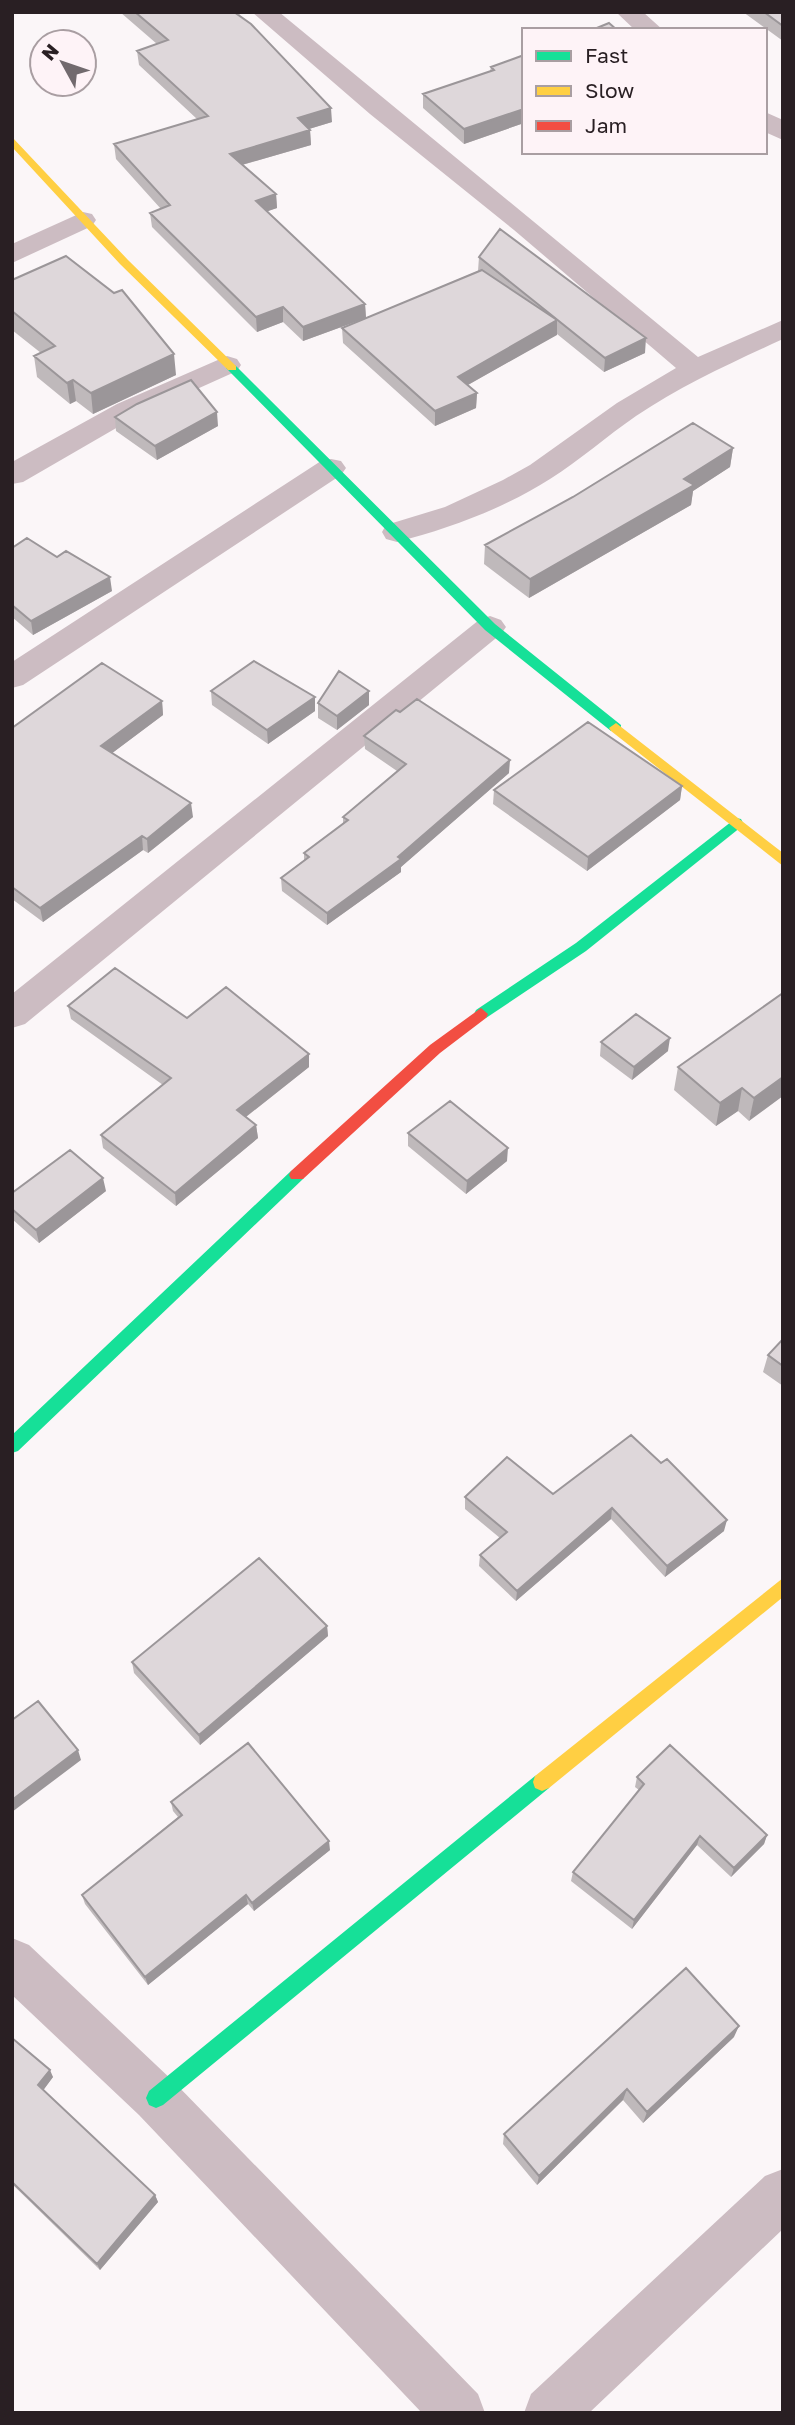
<svg xmlns="http://www.w3.org/2000/svg" width="795" height="2425" font-family="'Golos Text',sans-serif">
	<style>
		.lines { fill: none; stroke-linecap: round; stroke-linejoin: round }
		.street { fill: #ccbcc2; fill-rule: evenodd }
		.fast { fill: #16e098; fill-rule: evenodd }
		.slow { fill: #ffcf43; fill-rule: evenodd }
		.jam { fill: #f24e42; fill-rule: evenodd }
		.wall { fill: #bfb9bb }
		.shaded-wall { fill: #9b9699 }
		.building { fill: #ded7da; stroke: #9b9699; stroke-width: 2 }
	</style>
	<rect width="100%" height="100%" fill="#fbf6f8"/>
	<g class="lines">
		<!-- street -->
		<path class="street" d="M252,12H279L698,357L783,320V339C733,362 682,385 636,416C607,436 580,460 550,479C503,509 450,528 397,542L386,539L382,532L386,525L445,507L503,480L530,465L617,403L676,368L514,230L370,114Z
			M616,12H643L663,30H635Z
			M765,112L783,120V140L765,132Z
			M83,212L92,214L96,220L92,226L12,263V244Z
			M227,356L237,359L241,365L237,371L137,416L23,482L12,484V462L117,404Z
			M331,459L341,461L346,468L341,475L23,685L12,688V662L321,461Z
			M490,616L501,620L506,627L501,634L25,1024L12,1028V994L479,620Z
			M12,1938L29,1945L173,2081L478,2394L485,2413H422L139,2115L12,1995Z
			M783,2169V2229L589,2413H524L531,2394L765,2176Z"/>
		<!-- fast -->
		<path class="fast" d="M232,364L236,366L495,624L621,725V731H611L485,630L228,370L226,368Z
			M736,818L741,819L743,823L741,827L586,951L486,1018H476L474,1014L476,1010L576,943Z
			M297,1169L303,1171L305,1175L303,1179L18,1451L12,1453V1435L291,1171Z
			M542,1773L549,1776L551,1782L549,1788L163,2105L156,2108L149,2105L146,2098L149,2091L535,1776Z"/>
		<!-- slow -->
		<path class="slow" d="M12,137L128,260L236,366V370H228L120,264L12,147Z
			M616,723L783,853V866L611,731L609,728Z
			M783,1578V1597L549,1788L542,1791L535,1788L533,1782L535,1776Z"/>
		<!-- jam -->
		<path class="jam" d="M481,1008L488,1014L486,1018L440,1053L303,1179H291L289,1175L291,1171L430,1045Z"/>
	</g>
	<!-- wall -->
	<path class="wall" d="M120,12H239L240,16L332,122L309,129L310,130L311,145L242,165L276,194L277,208L267,211L365,304L366,318L303,341L283,322L257,332L152,227L150,213L161,209L116,159L114,144L197,119L139,65L137,51L157,44Z
		M743,12H783V41Z
		M524,55V123L464,144L423,108V94L490,71L491,67Z
		M479,257L645,353L604,372L557,334L468,385L477,393L476,408L435,426L343,343L342,328L478,271Z
		M12,280L176,375L93,414L76,401L70,404L37,377L34,356L41,353L12,330Z
		M115,417L218,426L157,460L116,431Z
		M733,448L730,467L693,491L691,505L529,598L484,564L485,545Z
		M12,548L112,591L33,635L12,617Z
		M211,691L315,711L268,744L212,705Z
		M369,691V705L337,730L318,718V703Z
		M162,701L163,715L112,753L193,817L148,853L143,850L43,922L12,899V728Z
		M364,736L509,773L401,867V872L327,925L282,891L281,878L304,860V853L343,824V817L397,771L365,749Z
		M682,786L680,800L587,871L493,804L494,790Z
		M783,993L749,1121L738,1111L716,1126L674,1090L678,1067Z
		M68,1006L187,1018L309,1067L246,1117L256,1125L258,1138L176,1206L103,1148L101,1135L163,1085L71,1019Z
		M601,1042L668,1051L632,1080L600,1056Z
		M408,1133L507,1161L466,1194L408,1146Z
		M106,1191L39,1243L12,1219V1193Z
		M783,1339V1386L763,1372L768,1355Z
		M553,1494L724,1531L665,1577L611,1519L516,1601L479,1566L480,1555L500,1538L465,1509V1497Z
		M327,1626L328,1636L200,1745L134,1673L132,1662Z
		M637,1777L767,1835L764,1844L731,1877L697,1845L632,1929L571,1881L573,1872L639,1790L635,1787Z
		M171,1802L330,1850L254,1911L248,1904L148,1985L85,1904L82,1895L178,1817L173,1811Z
		M734,2037L643,2123L623,2100L537,2185L503,2144L504,2134Z
		M12,2038L53,2077L43,2090L155,2195L158,2202L100,2270L12,2184Z"/>
	<!-- shaded-wall -->
	<path class="shaded-wall" d="M331,108L332,122L299,132L298,118Z
		M524,109V123L464,144V129Z
		M310,130L311,145L231,168L230,154Z
		M276,194L277,208L257,215L256,201Z
		M365,304L366,318L303,341V327Z
		M283,307V322L257,332L256,317Z
		M557,320V335L457,391L458,377Z
		M646,338L645,353L604,372L605,358Z
		M174,354L176,375L93,414L91,393Z
		M73,380L76,401L70,404L67,383Z
		M477,393L476,408L435,426V411Z
		M217,412L218,426L157,460L155,446Z
		M733,448L730,467L693,491L691,505L529,598L530,579Z
		M110,577L112,591L33,635L31,621Z
		M369,691V705L337,730V716Z
		M315,697V711L268,744L267,730Z
		M162,701L163,715L103,760L101,746Z
		M510,760L509,773L401,867V872L327,925V913L398,857Z
		M682,786L680,800L587,871L588,857Z
		M191,803L193,817L148,853L147,839Z
		M142,836L143,850L43,922L40,908Z
		M670,1038L668,1051L632,1080L634,1067Z
		M309,1054V1067L238,1123L237,1110Z
		M783,1077V1096L749,1121L754,1098Z
		M742,1088L738,1111L716,1126L720,1103Z
		M256,1125L258,1138L176,1206L175,1193Z
		M508,1148L507,1161L466,1194L467,1181Z
		M103,1178L106,1191L39,1243L36,1230Z
		M612,1508L611,1519L516,1601L517,1591Z
		M727,1520L724,1531L665,1577L667,1566Z
		M327,1626L328,1636L200,1745L199,1735Z
		M78,1750L81,1760L12,1812V1800Z
		M767,1835L764,1844L731,1877L734,1868Z
		M700,1836L697,1845L632,1929L634,1920Z
		M329,1841L330,1850L254,1911L252,1903Z
		M246,1895L248,1904L148,1985L145,1977Z
		M739,2026L734,2037L643,2123L647,2112Z
		M50,2070L53,2077L42,2092L38,2085Z
		M627,2089L623,2100L537,2185L539,2176Z
		M155,2195L158,2202L100,2270L97,2264Z"/>
	<!-- building -->
	<path class="building" d="M135,12H239L240,13L237,14L251,24L331,108L298,118L310,130L230,154L276,194L256,201L365,304L303,327L283,307L256,317L150,213L170,205L114,144L208,116L137,51L168,40Z
		M764,12H783V26Z
		M609,23L617,30H592Z
		M524,55V109L464,129L423,94L494,70L491,67Z
		M500,229L646,338L605,358L479,257Z
		M66,256L114,293L122,290L174,354L91,393L73,380L67,383L34,356L55,346L12,311V280Z
		M482,270L557,320L458,377L477,393L435,411L342,328Z
		M191,380L217,412L155,446L115,417L137,404Z
		M693,423L733,448L684,479L694,485L530,579L485,545L573,497Z
		M27,538L57,557L66,551L110,577L31,621L12,605V548Z
		M254,661L315,697L267,730L211,691Z
		M102,663L162,701L101,746L191,803L147,839L142,836L40,908L12,887V728Z
		M339,671L369,691L337,716L318,703Z
		M417,699L510,760L398,857L401,859L327,913L281,878L309,857L304,853L348,820L343,817L406,764L364,736L396,710L400,712Z
		M588,722L682,786L588,857L494,790Z
		M115,968L187,1018L226,987L309,1054L237,1110L256,1125L175,1193L101,1135L171,1078L68,1006Z
		M783,993V1077L754,1098L742,1088L720,1103L678,1067Z
		M636,1014L670,1038L634,1067L601,1042Z
		M450,1101L508,1148L467,1181L408,1133Z
		M70,1150L103,1178L36,1230L12,1209V1193Z
		M783,1339V1366L768,1355Z
		M631,1435L661,1463L667,1459L727,1520L667,1566L612,1508L517,1591L480,1555L507,1532L465,1497L507,1457L553,1494Z
		M259,1558L327,1626L199,1735L132,1662Z
		M38,1701L78,1750L12,1800V1720Z
		M248,1743L329,1841L252,1903L246,1895L145,1977L82,1895L182,1815L171,1802Z
		M670,1745L767,1835L734,1868L700,1836L634,1920L573,1872L644,1784L637,1777Z
		M686,1968L739,2026L647,2112L627,2089L539,2176L504,2134Z
		M12,2038L50,2070L38,2085L155,2195L97,2264L12,2182Z"/>
	<!-- border -->
	<rect width="795" height="2425" fill="none" stroke="#291f23" stroke-width="28"/>
	<!-- legend -->
	<rect x="522" y="28" width="245" height="126" fill="#fef3f7" stroke="#a99ea2" stroke-width="2"/>
	<rect x="536" y="51" width="35" height="10" fill="#16e098" stroke="#a99ea2" stroke-width="2"/>
	<text x="585" y="63" font-size="21" fill="#291f23">Fast</text>
	<rect x="536" y="86" width="35" height="10" fill="#ffcf43" stroke="#a99ea2" stroke-width="2"/>
	<text x="585" y="98" font-size="21" fill="#291f23">Slow</text>
	<rect x="536" y="121" width="35" height="10" fill="#f24e42" stroke="#a99ea2" stroke-width="2"/>
	<text x="585" y="133" font-size="21" fill="#291f23">Jam</text>
	<!-- north arrow -->
	<g transform="translate(63 63) rotate(310)"><circle r="33" fill="#fef3f7" stroke="#a99ea2" stroke-width="2"/>
	<path d="M0-5L12 26L0 18L-12 26Z" fill="#726a6e"/>
	<text y="-10" font-size="19" font-weight="bold" text-anchor="middle" fill="#291f23">N</text>
	</g>
</svg>
